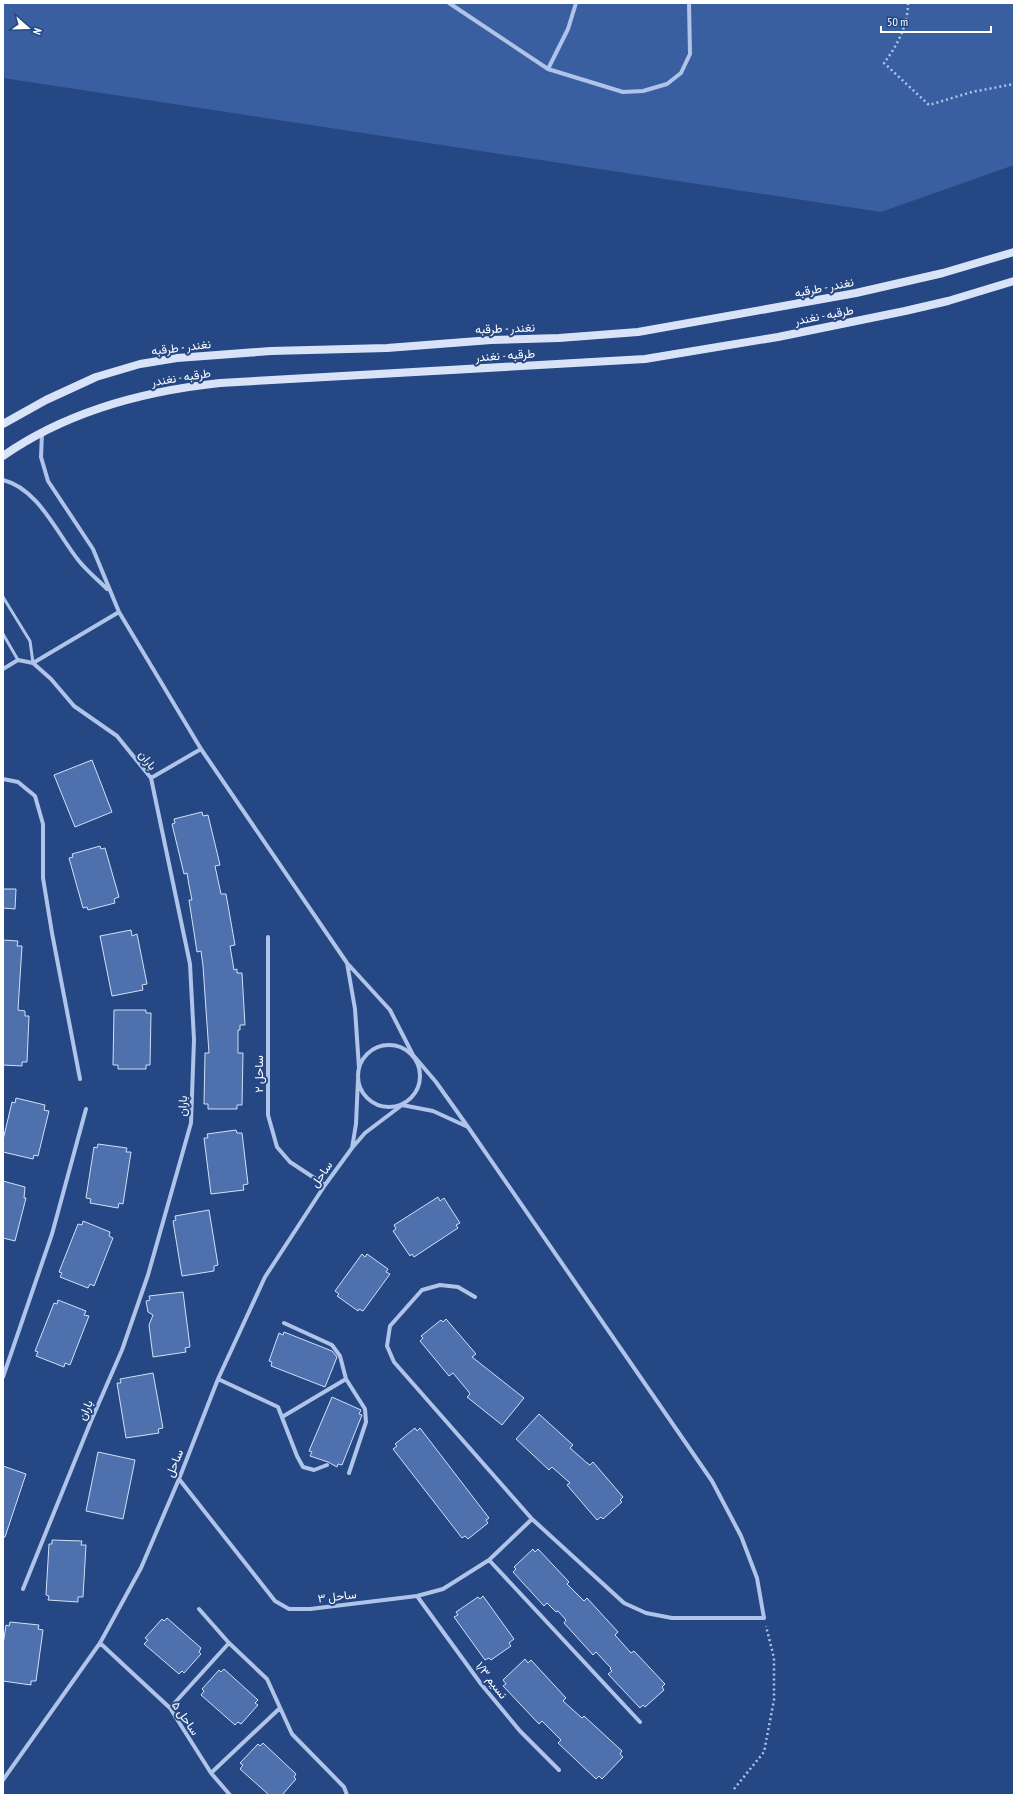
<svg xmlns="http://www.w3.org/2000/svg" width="1017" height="1798" font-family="'PT Sans Narrow',Vazirmatn,sans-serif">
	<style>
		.green { fill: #3a5fa1 }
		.building { fill: #4e70ac; stroke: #d2e0f6 }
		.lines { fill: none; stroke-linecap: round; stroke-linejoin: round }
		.path { stroke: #afc4e8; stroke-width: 2.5; stroke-dasharray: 2 3; stroke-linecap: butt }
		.lane { stroke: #afc4e8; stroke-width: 3 }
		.street { stroke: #afc4e8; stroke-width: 4 }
		.secondary { stroke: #d9e3f7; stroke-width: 8 }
		.labels { text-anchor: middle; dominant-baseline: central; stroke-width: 4; stroke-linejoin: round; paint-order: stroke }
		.street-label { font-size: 12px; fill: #fff; stroke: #254784 }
	</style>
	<rect width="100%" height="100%" fill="#254784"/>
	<!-- green -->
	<path class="green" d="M3,3H1014V165L881,212L3,78Z"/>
	<!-- building -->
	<path class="building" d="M92,760L112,812L75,827L54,775Z
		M202,812L203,816L208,815L220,865L215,866L221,894H226L235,945L230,946L234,970L237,969V973H242L245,1025H240V1030H238V1053H243L242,1105H237V1109H208V1104H204L205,1053H209L203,966L201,951L197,952L189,900H192L189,885L187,873L184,874L172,824L175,823L174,819Z
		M100,846L101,849L105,848L119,897L114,899L115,903L88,910L87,907L83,908L69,858L73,857L72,854Z
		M3,889H16L15,909L3,908Z
		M131,930L132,936L137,934L147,984L142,985L143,990L112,996L100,936Z
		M3,940L18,941L17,946H22L18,1010L25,1011V1016H29L27,1062H22V1066L3,1065Z
		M114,1010H146V1013H151L150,1065H146V1069H118V1065H113Z
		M16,1098L45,1105L44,1110L49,1111L38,1156L34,1155L33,1159L3,1152V1140L12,1102L15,1103Z
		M236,1130L237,1133H242L248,1184L243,1185L244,1190L211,1194L204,1138H208L207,1134Z
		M98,1144L127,1148L126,1152H131L123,1204L119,1203L118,1208L90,1203L91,1199L86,1198L94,1147L97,1148Z
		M3,1181L25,1187L24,1198H26L15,1241L3,1238Z
		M438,1197L440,1201L444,1198L460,1223L456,1225L458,1228L414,1257L412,1254L410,1256L393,1231L396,1229L394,1225Z
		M209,1210L218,1265L214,1266V1271L182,1276L173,1221L176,1220L175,1216Z
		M83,1221L110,1232L109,1236L113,1238L94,1286L90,1284L88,1288L60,1277L62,1273L59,1272L78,1224L82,1225Z
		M362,1254L365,1257L367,1254L388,1269L386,1272L390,1274L363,1311L359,1309L358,1311L337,1296L339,1294L335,1291Z
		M183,1292L190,1347L185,1348L186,1352L153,1357L149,1325L153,1315L148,1312L146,1301L150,1300L149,1296Z
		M58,1300L86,1311L84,1315L89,1316L70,1365L65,1363L64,1367L36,1356L38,1352L35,1351L54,1303L57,1304Z
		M446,1319L476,1354L472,1357L524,1398L502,1425L467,1397L470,1394L468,1391L453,1373L449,1376L420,1341L423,1338L421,1336L441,1320L443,1322Z
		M284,1332L332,1351L337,1357L325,1387L271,1366L272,1362L269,1361L279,1333L283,1335Z
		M153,1373L163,1428L158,1429L159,1433L126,1438L117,1383H121L120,1379Z
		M332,1397L361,1410L359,1414L362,1415L342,1465L338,1464L337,1467L328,1462L310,1456L312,1452L309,1451Z
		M539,1414L573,1445L570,1448L587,1463L590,1465L593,1462L623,1497L620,1500L622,1502L603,1519L601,1517L597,1520L567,1485L570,1483L552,1467L549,1470L516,1439Z
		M415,1428L417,1431L420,1428L489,1518L486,1520L488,1523L468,1539L465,1536L462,1538L393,1449L397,1446L395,1444Z
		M98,1452L135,1460L123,1519L86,1511Z
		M3,1466L26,1474L5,1537H3Z
		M52,1540L82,1541L81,1545H86L83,1597H78V1602L48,1600L49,1596L46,1595L49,1544H52Z
		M533,1549L535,1552L538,1549L569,1582L567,1584L584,1601L587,1598L618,1632L615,1635L631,1653L634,1651L665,1684L662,1687L664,1690L645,1707L643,1705L640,1708L608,1674L612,1671L610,1669L611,1668L596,1652L593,1655L564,1623L566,1620L558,1611L556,1612L547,1603L544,1606L513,1572L516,1569L514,1567Z
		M483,1596L514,1639L509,1643L511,1646L491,1660L489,1658L485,1660L454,1617L458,1615L456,1612L478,1597L480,1599Z
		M167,1618L201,1648L199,1652L201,1654L184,1673L182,1671L179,1674L144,1644L148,1640L145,1638L162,1619L164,1621Z
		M10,1622L39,1625L38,1629L43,1630L36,1681H31V1685L3,1681V1645L6,1625L9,1626Z
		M525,1659L528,1663L531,1660L566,1698L563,1701L582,1718L584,1716L622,1751L620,1754L623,1757L602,1779L599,1776L596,1779L558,1743L561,1740L542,1721L539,1724L503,1686L506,1684L503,1680Z
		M224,1669L258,1700L255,1703L258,1705L241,1724L238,1722L235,1725L201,1695L204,1691L202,1689L219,1670L221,1672Z
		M263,1743L296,1774L294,1777L296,1779L282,1795H269L240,1769L243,1765L240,1763L258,1744L260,1746Z"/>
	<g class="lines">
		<!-- path -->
		<path class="path" d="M908,3C908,25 897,46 884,63L929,105L972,92L1014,84
			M734,1789L764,1752L774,1700V1658L766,1626"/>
		<!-- lane -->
		<path class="lane" d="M3,597L30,641L33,663
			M3,634L18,660"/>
		<!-- street -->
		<path class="street" d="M449,3L548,69L623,92L643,91L667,84L681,73L690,54L689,3
			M548,69L568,29L576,3
			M42,433L41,457L48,481L93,549L119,612L201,749L347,963L390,1010L413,1055L436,1082L468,1127L433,1111L402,1105L365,1133L352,1148L356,1124L358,1079
			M3,480C39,489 57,534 79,561C87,571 98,580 107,589
			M33,663L119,612
			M3,669L18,660L33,663L51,679L74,706L117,736L151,778L190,964L194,1040L191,1123L148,1275L122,1350L91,1421L23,1589
			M151,778L201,749
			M3,779L18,782L35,796L43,824V878L52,933L80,1079
			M268,937V1115L277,1147L290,1162L325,1185
			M347,963L355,1009L359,1068
			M358 1076a31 31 0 1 1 62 0a31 31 0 1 1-62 0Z
			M468,1127L712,1481L741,1536L757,1578L764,1618H672L646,1613L624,1603L532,1519L394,1362L387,1346L390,1326L422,1290L440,1285L458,1287L475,1297
			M284,1323L332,1345L340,1356L346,1379L365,1409L366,1422L349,1473
			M3,1377L52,1234L86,1109
			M218,1379L278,1407L297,1456L303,1467L314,1470L327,1465
			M282,1417L346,1379
			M179,1479L275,1601L289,1609H310L417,1596L443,1589L489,1560L532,1519
			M489,1560L640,1722
			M417,1596L481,1684L520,1731L559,1770
			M199,1609L229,1643L267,1679L292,1734L344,1787L347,1795
			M100,1643L170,1708L211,1773L230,1795
			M170,1708L229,1643
			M211,1773L280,1708
			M3,1780L100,1643L141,1568L179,1479L218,1379L265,1277L325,1185L352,1148"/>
		<!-- secondary -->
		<path class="secondary" d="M3,424L46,400L96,377L140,364L177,358L271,351L387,348L491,340L559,338L638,332L856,293L943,273L1014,252
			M3,456C66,412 144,391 220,383L645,359L778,337L905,311L948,301L1014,281"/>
	</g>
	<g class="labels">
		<!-- street labels -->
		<g class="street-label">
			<text transform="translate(824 287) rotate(-11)">نغندر - طرقبه</text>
			<text transform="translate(824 315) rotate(-11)">طرقبه - نغندر</text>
			<text transform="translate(505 328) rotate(-2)">نغندر - طرقبه</text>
			<text transform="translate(181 347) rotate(-7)">نغندر - طرقبه</text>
			<text transform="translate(505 355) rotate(-4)">طرقبه - نغندر</text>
			<text transform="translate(181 377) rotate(-9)">طرقبه - نغندر</text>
			<text transform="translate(148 760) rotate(52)">باران</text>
			<text transform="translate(258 1074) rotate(-90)">ساحل ۲</text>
			<text transform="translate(182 1106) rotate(-88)">باران</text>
			<text transform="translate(321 1174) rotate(-55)">ساحل</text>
			<text transform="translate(85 1410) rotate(-67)">باران</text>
			<text transform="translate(174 1463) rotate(-68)">ساحل</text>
			<text transform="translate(337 1596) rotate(-7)">ساحل ۳</text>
			<text transform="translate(492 1680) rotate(52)">نسیم ۱/۳</text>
			<text transform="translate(186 1718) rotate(55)">ساحل ۵</text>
		</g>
	</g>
	<!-- border -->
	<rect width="1017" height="1798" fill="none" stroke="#ffffff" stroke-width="8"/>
	<!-- north arrow -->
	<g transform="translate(28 28) rotate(110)" stroke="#254784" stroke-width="3" paint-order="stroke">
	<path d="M0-3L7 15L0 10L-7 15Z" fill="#ffffff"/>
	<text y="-6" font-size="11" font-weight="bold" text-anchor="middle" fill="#ffffff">N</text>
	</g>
	<!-- scale -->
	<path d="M881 26v6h110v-6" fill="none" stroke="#ffffff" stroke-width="2"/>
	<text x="887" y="26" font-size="12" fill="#ffffff" stroke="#254784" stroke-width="3" paint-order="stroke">50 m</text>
</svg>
